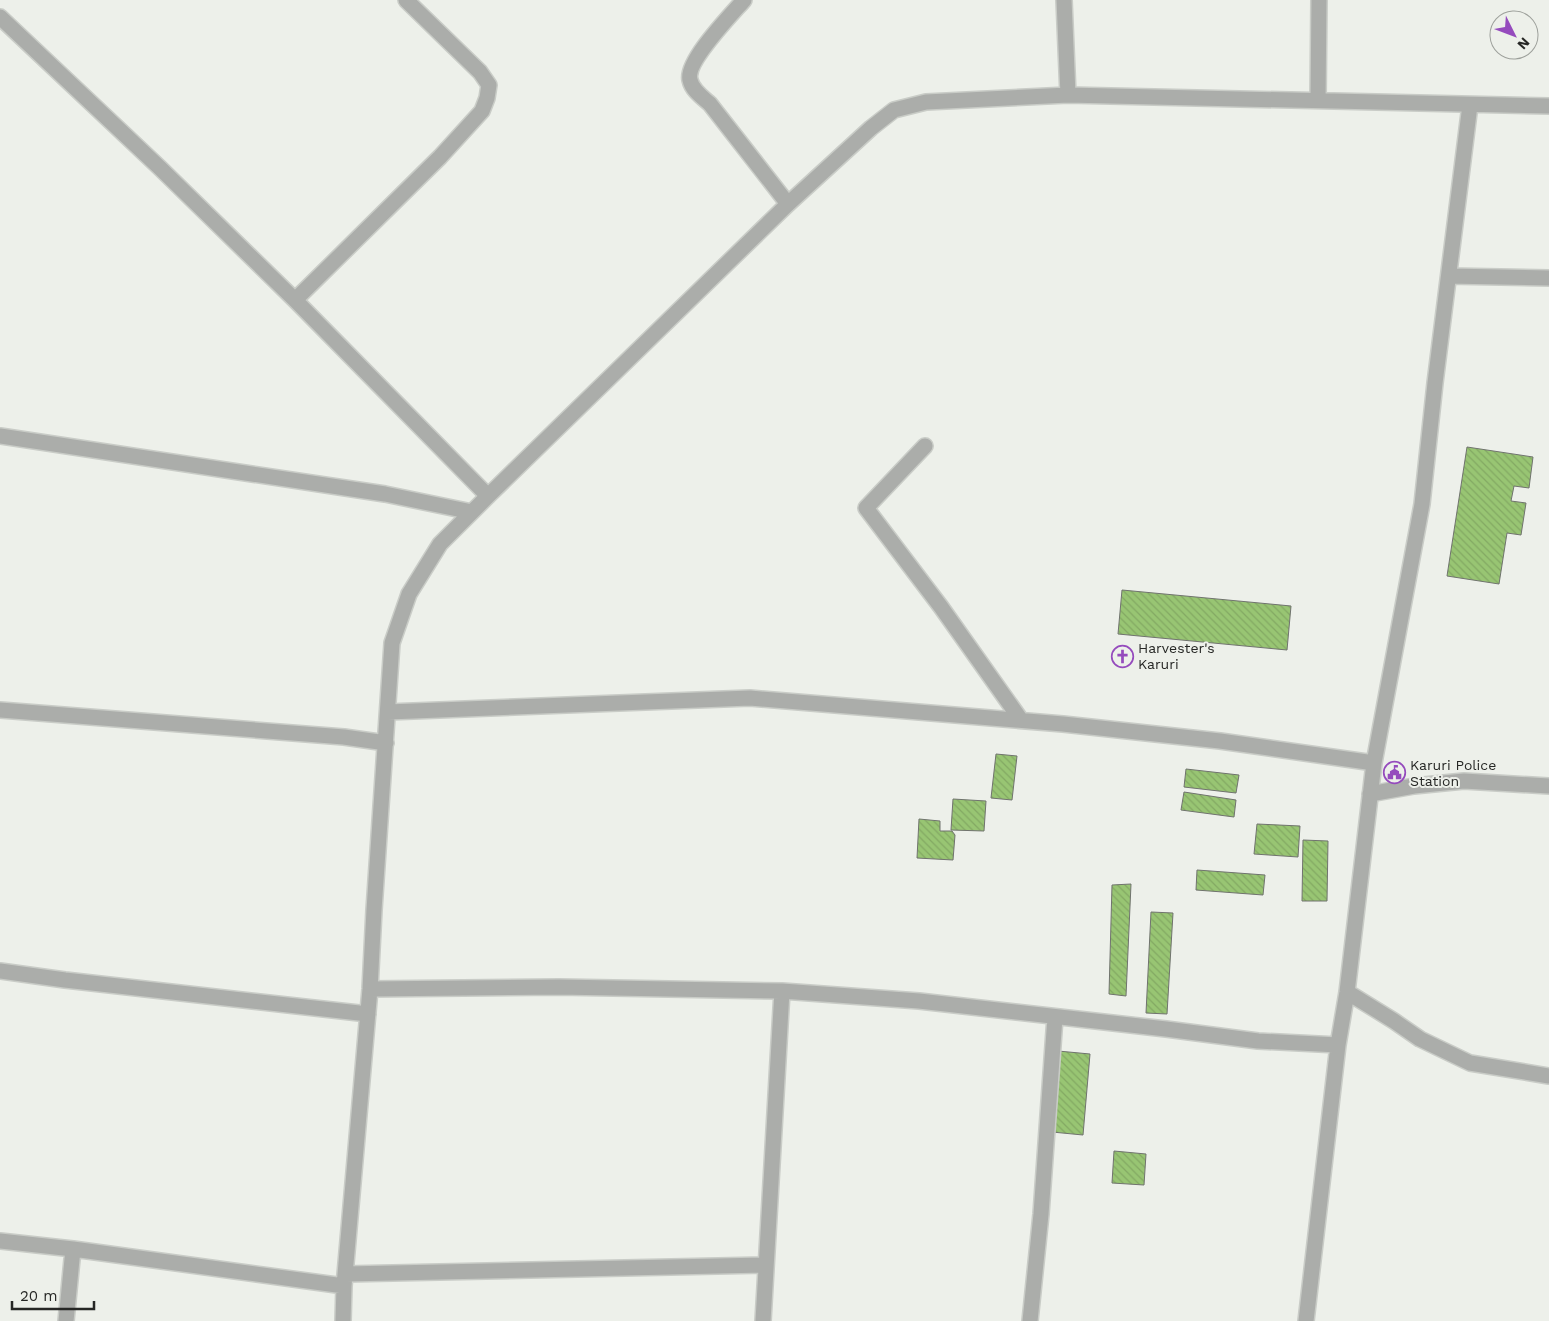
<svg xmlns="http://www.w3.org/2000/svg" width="1549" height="1321" font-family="'Work Sans',sans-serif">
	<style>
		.building { fill: url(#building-back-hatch); stroke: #70736e }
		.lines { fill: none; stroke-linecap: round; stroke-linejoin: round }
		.minor-casing { stroke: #c9ccc7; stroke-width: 18 }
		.minor { stroke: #abadaa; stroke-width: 15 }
		.labels { text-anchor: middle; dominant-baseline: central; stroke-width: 4; stroke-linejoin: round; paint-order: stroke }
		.poi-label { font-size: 14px; fill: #262725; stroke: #edf0ea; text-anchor: start }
	</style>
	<defs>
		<pattern id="building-back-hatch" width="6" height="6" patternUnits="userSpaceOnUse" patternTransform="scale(1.25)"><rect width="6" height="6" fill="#98c573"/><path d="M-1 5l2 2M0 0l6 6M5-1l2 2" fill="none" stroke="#83a963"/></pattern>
	</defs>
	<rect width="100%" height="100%" fill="#edf0ea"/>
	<!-- building -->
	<path class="building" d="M1467,447L1533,457L1529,488L1514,486L1511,501L1526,503L1521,535L1507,533L1499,584L1447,576Z
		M1122,590L1291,606L1287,650L1118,634Z
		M996,754L1017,756L1012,800L991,798Z
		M1186,769L1239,775L1236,793L1184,787Z
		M1184,792L1236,800L1234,817L1181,810Z
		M953,799L986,801L984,831L951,830Z
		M919,819L940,821V831H952L955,835L953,860L917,858Z
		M1257,824L1300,826L1298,857L1254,854Z
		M1303,840L1328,841L1327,901H1302Z
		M1197,870L1265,875L1263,895L1196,890Z
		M1131,884L1126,996L1109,994L1112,885Z
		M1151,912L1173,913L1167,1014L1146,1013Z
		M1058,1051L1090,1054L1083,1135L1052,1132Z
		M1114,1151L1146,1154L1144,1185L1112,1183Z"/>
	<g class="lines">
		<defs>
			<path id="minor" d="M744,0C731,15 685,62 690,80C692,90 702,97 710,104L788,204
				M1064,0L1068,95
				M0,17L160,168L295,300L488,496
				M1318,100L1319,0
				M1449,276L1549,278
				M295,300L440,157L482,111L487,98L489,85L480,72L406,0
				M0,436L385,494L472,512
				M925,446L866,508L941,607L1021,720
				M0,710L344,737L386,743
				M388,712L750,698L1063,724L1220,741L1374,763
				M1370,794L1414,786L1464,781L1549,786
				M0,971L65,980L368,1014
				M370,989L559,987L782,991L919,1001L1166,1029L1258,1041L1338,1045
				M1347,992L1394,1021L1420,1039L1470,1063L1549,1076
				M0,1241L73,1249L344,1286
				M346,1274L766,1265
				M66,1321L73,1249
				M343,1321L344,1286L370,989L374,910L392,643L409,594L440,544L488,496L788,204L871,128L894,110L926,102L1068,95L1549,106
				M763,1321L782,991
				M1030,1321L1041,1214L1055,1017
				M1306,1321L1338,1045L1347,992L1374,763L1422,504L1435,383L1470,105"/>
		</defs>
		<!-- minor casing -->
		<use href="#minor" class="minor-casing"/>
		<!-- minor -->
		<use href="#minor" class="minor"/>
	</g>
	<!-- icons -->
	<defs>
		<symbol id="church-ring" viewBox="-11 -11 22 22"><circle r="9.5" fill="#edf0ea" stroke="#954bbd" stroke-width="1.5"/><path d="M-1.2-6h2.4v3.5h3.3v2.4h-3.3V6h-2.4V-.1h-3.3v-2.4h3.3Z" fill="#954bbd"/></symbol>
		<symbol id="civic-ring" viewBox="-11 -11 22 22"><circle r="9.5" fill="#edf0ea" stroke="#954bbd" stroke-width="1.5"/><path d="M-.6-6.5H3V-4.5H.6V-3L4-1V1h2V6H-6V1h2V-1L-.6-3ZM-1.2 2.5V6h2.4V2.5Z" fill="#954bbd"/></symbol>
	</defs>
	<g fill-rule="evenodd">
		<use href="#church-ring" x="1110" y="644" width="25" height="25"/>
		<use href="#civic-ring" x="1382" y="760" width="25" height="25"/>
	</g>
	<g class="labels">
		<!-- poi labels -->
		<g class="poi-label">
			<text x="1138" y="648">Harvester's<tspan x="1138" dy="16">Karuri</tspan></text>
			<text x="1410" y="765">Karuri Police<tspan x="1410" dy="16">Station</tspan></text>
		</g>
	</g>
	<!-- north arrow -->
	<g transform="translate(1514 35) rotate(132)"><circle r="24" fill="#edf0ea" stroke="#9da09b"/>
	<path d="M0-4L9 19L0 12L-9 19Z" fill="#954bbd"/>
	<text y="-8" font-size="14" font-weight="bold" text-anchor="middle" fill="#262725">N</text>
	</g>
	<!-- scale -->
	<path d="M12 1301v8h82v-8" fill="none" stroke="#262725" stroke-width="2.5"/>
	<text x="20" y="1301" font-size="15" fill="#262725" stroke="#edf0ea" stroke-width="4" paint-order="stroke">20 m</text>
</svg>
